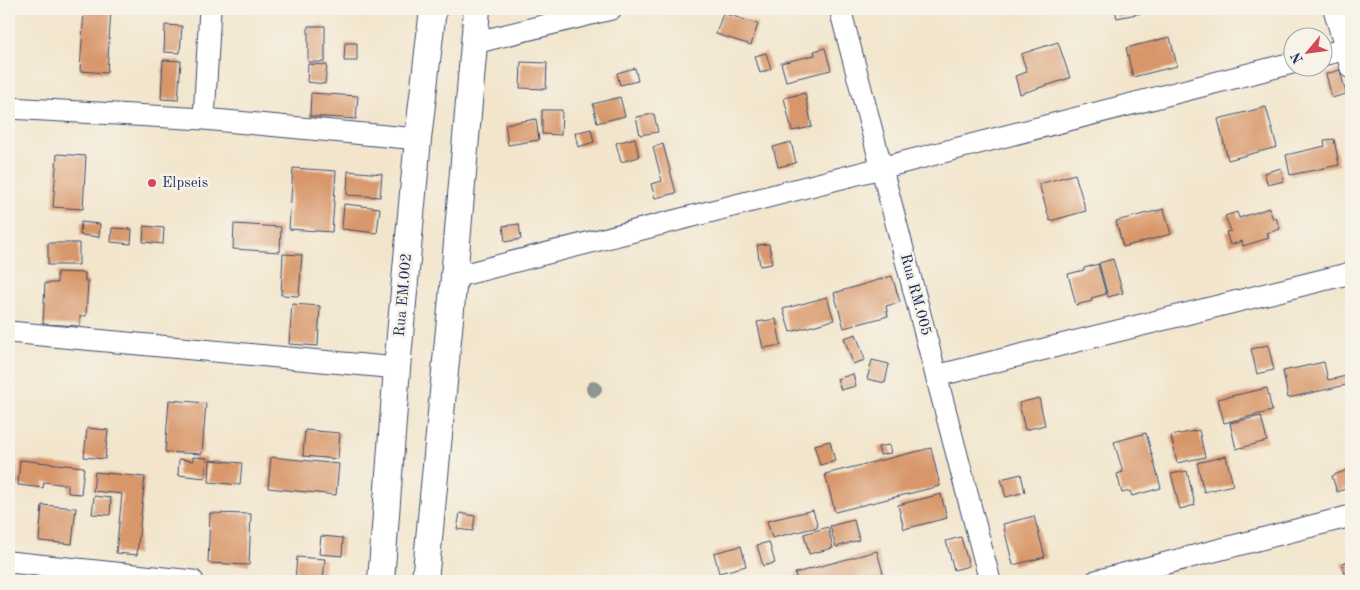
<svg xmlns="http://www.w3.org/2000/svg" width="1360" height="590" font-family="'Old Standard TT',serif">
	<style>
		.building { fill: #d8976b }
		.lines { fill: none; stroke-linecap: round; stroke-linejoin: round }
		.minor-casing { stroke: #3b4a6e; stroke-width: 23 }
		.tertiary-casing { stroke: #3b4a6e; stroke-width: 28 }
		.minor { stroke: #fff; stroke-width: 21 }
		.tertiary { stroke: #fff; stroke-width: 26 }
		.tree { fill: #8f9591 }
		.poi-dot { fill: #d1495b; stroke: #f7f3e8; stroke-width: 2 }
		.labels { text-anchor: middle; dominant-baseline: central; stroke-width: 5; stroke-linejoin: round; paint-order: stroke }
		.poi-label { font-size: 15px; fill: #1b2f5e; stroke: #f7f3e8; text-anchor: start }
		.street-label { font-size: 15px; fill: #1b2f5e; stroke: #f7f3e8 }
	</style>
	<rect width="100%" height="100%" fill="#f7f3e8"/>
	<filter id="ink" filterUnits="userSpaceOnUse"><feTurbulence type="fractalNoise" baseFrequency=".02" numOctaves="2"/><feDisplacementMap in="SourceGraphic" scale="10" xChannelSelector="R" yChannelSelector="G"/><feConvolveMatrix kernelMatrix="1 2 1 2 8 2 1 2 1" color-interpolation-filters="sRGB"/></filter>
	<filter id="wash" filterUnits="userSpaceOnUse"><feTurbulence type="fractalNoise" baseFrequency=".0096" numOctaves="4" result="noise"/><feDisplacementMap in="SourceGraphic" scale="20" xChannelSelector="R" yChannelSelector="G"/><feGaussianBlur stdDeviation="1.12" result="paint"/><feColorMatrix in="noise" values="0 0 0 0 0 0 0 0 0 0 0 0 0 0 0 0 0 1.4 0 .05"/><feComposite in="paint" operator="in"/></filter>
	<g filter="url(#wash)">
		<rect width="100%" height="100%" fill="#f2e5cc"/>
		<g id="blocks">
			<!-- building -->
			<path class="building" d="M84,9H111L107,73L80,71Z
				M374,9H391V16L373,15Z
				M1115,9H1156V10L1117,18Z
				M723,13L758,24L751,45L716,34Z
				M165,25L182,26L180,53L164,52Z
				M308,26H325V62H308Z
				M1170,37L1177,66L1133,77L1126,48Z
				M1058,42L1070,78L1020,94L1015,76L1027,72L1021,54Z
				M345,43H357V61H344Z
				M825,48L831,70L786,81L781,63L815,55L814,51Z
				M766,53L771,69L760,73L755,56Z
				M163,60L181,61L178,100L161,99Z
				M521,62L547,63L546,89L520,88Z
				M308,64L327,65L325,84L307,82Z
				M635,68L638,81L620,85L617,73Z
				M1340,70L1346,94L1332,98L1326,74Z
				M311,93L358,96L356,119L310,116Z
				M805,93L812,127L792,131L784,98Z
				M620,97L625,116L597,123L593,104Z
				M1266,107L1277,147L1228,160L1218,119Z
				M542,110H562L561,135L542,134Z
				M654,114L658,132L640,135L636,117Z
				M536,119L539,140L508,145L505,124Z
				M591,129L594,142L578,147L575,133Z
				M635,138L639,157L621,162L616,143Z
				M1334,139L1339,165L1290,175L1286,155L1325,146L1324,140Z
				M791,142L796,163L778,167L773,147Z
				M663,144L676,193L655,198L651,184L662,181L653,147Z
				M57,154L86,156L83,209L53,207Z
				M293,168L336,171L332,232L289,229Z
				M1281,168L1284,181L1268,185L1264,173Z
				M348,171L382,174L380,197L347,195Z
				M1075,174L1086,211L1050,221L1039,184Z
				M344,204L380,208L377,233L342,229Z
				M1269,208L1273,219L1276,218L1280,229L1267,233L1269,238L1243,246L1242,241L1230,245L1226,232L1231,231L1225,216L1237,212L1239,218Z
				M1164,209L1171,234L1123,247L1116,221Z
				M81,222L100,224L99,237L80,235Z
				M234,224L281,227L280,252L233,249Z
				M519,224L521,239L505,242L503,226Z
				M144,226L164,228L163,244L143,242Z
				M112,228L132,229L131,244L111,242Z
				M48,243H79V265H48Z
				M769,244L772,264L760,266L757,245Z
				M283,254L302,255L299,296L281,295Z
				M1113,259L1123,293L1108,297L1099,263Z
				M1098,264L1106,294L1091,298L1092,301L1076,305L1068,274L1084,270V268Z
				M57,272L85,273V281H88L86,316H80V326L43,324L45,283H57Z
				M892,276L900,302L886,306L888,316L844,328L834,293Z
				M827,297L834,320L790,332L783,309Z
				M292,304L320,306L318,346L289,344Z
				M776,319L781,345L763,348L757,322Z
				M856,334L865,360L853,364L844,338Z
				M1268,345L1274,370L1257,374L1251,349Z
				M872,360L889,364L885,383L867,379Z
				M1324,362L1328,380L1351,375V384L1288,398L1283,371Z
				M853,374L856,386L841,390L837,379Z
				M1267,388L1272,411L1224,423L1218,399Z
				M1039,398L1045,425L1025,430L1019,403Z
				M169,400L206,403L202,454L165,452Z
				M1261,416L1267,441L1236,449L1230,423Z
				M87,428L108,430L105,459L84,457Z
				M305,430L340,433L338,459L303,456Z
				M1199,430L1205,457L1177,463L1171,436Z
				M1146,433L1161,488L1132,496L1130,491L1122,493L1117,474L1123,472L1114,442Z
				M830,441L835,461L820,465L814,445Z
				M889,445L891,453L880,455L878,447Z
				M931,448L940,486L835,512L825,474Z
				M1226,456L1233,485L1204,492L1197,463Z
				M193,457L207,458L205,478L178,475L179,459L193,461Z
				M271,457L339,464L336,495L268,488Z
				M20,460L84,467L81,494L68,493V485L44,482L43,488L18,485Z
				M210,460L242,463L240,485L209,482Z
				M9,465H13V484H9Z
				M1349,469L1351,475V487L1337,492L1332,476Z
				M1187,471L1195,505L1180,509L1171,474Z
				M95,472L145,477L137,555L116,553L122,494L93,491Z
				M1021,474L1025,492L1006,497L1001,479Z
				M941,494L947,518L904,529L898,505Z
				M94,496L111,498L110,515L92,514Z
				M42,505L76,508L72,544L39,541Z
				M813,510L818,527L772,538L767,521Z
				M210,513L251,514L249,565L208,563Z
				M460,513L475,516L473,531L457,529Z
				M1034,516L1045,557L1013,565L1003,524Z
				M854,520L859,540L836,547L830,526Z
				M828,527L833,548L809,554L804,534Z
				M321,536L343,538L342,556L319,554Z
				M961,537L969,566L954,570L946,541Z
				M769,542L775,563L763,566L757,545Z
				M741,546L746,566L719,573L714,553Z
				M877,551L885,581H797L795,573Z
				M297,557L325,559L323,581L295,580Z
				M1351,561V581H1347L1342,563Z"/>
		</g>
	</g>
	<g filter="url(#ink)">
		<use href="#blocks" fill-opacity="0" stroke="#3b4a6e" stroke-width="1"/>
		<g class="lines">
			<defs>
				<path id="minor" d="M840,9L990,581
					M1334,9L1351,68
					M474,43L611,9
					M1322,55L1351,48
					M9,108L204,119L418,139
					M204,119L210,9
					M454,277L1292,63
					M9,332L397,368
					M936,376L1351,273
					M9,562L193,581
					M1096,581L1351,516"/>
				<path id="tertiary" d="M381,581L397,368L418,139L433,9
					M425,581L454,277L477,9"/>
			</defs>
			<!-- minor casing -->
			<use href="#minor" class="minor-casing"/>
			<!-- tertiary casing -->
			<use href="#tertiary" class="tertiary-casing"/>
			<!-- minor -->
			<use href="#minor" class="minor"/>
			<!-- tertiary -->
			<use href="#tertiary" class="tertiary"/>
		</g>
		<!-- trees -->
		<circle class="tree" cx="594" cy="389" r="8"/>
	</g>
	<!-- markers -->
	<circle class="poi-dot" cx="152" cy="183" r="5"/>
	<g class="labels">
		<!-- poi labels -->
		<g class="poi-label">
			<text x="162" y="183">Elpseis</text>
		</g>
		<!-- street labels -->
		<g class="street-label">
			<text transform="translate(404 295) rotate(-85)">Rua EM.002</text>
			<text transform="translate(915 295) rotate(75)">Rua RM.005</text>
		</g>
	</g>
	<!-- margin -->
	<rect width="1360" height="590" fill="none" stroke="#f7f3e8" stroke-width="30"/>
	<!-- north arrow -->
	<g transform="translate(1308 52) rotate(241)"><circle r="24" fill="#f7f3e8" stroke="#9fa5b1"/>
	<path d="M0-4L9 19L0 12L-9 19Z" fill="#d1495b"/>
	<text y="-8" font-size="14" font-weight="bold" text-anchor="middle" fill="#1b2f5e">N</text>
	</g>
</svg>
